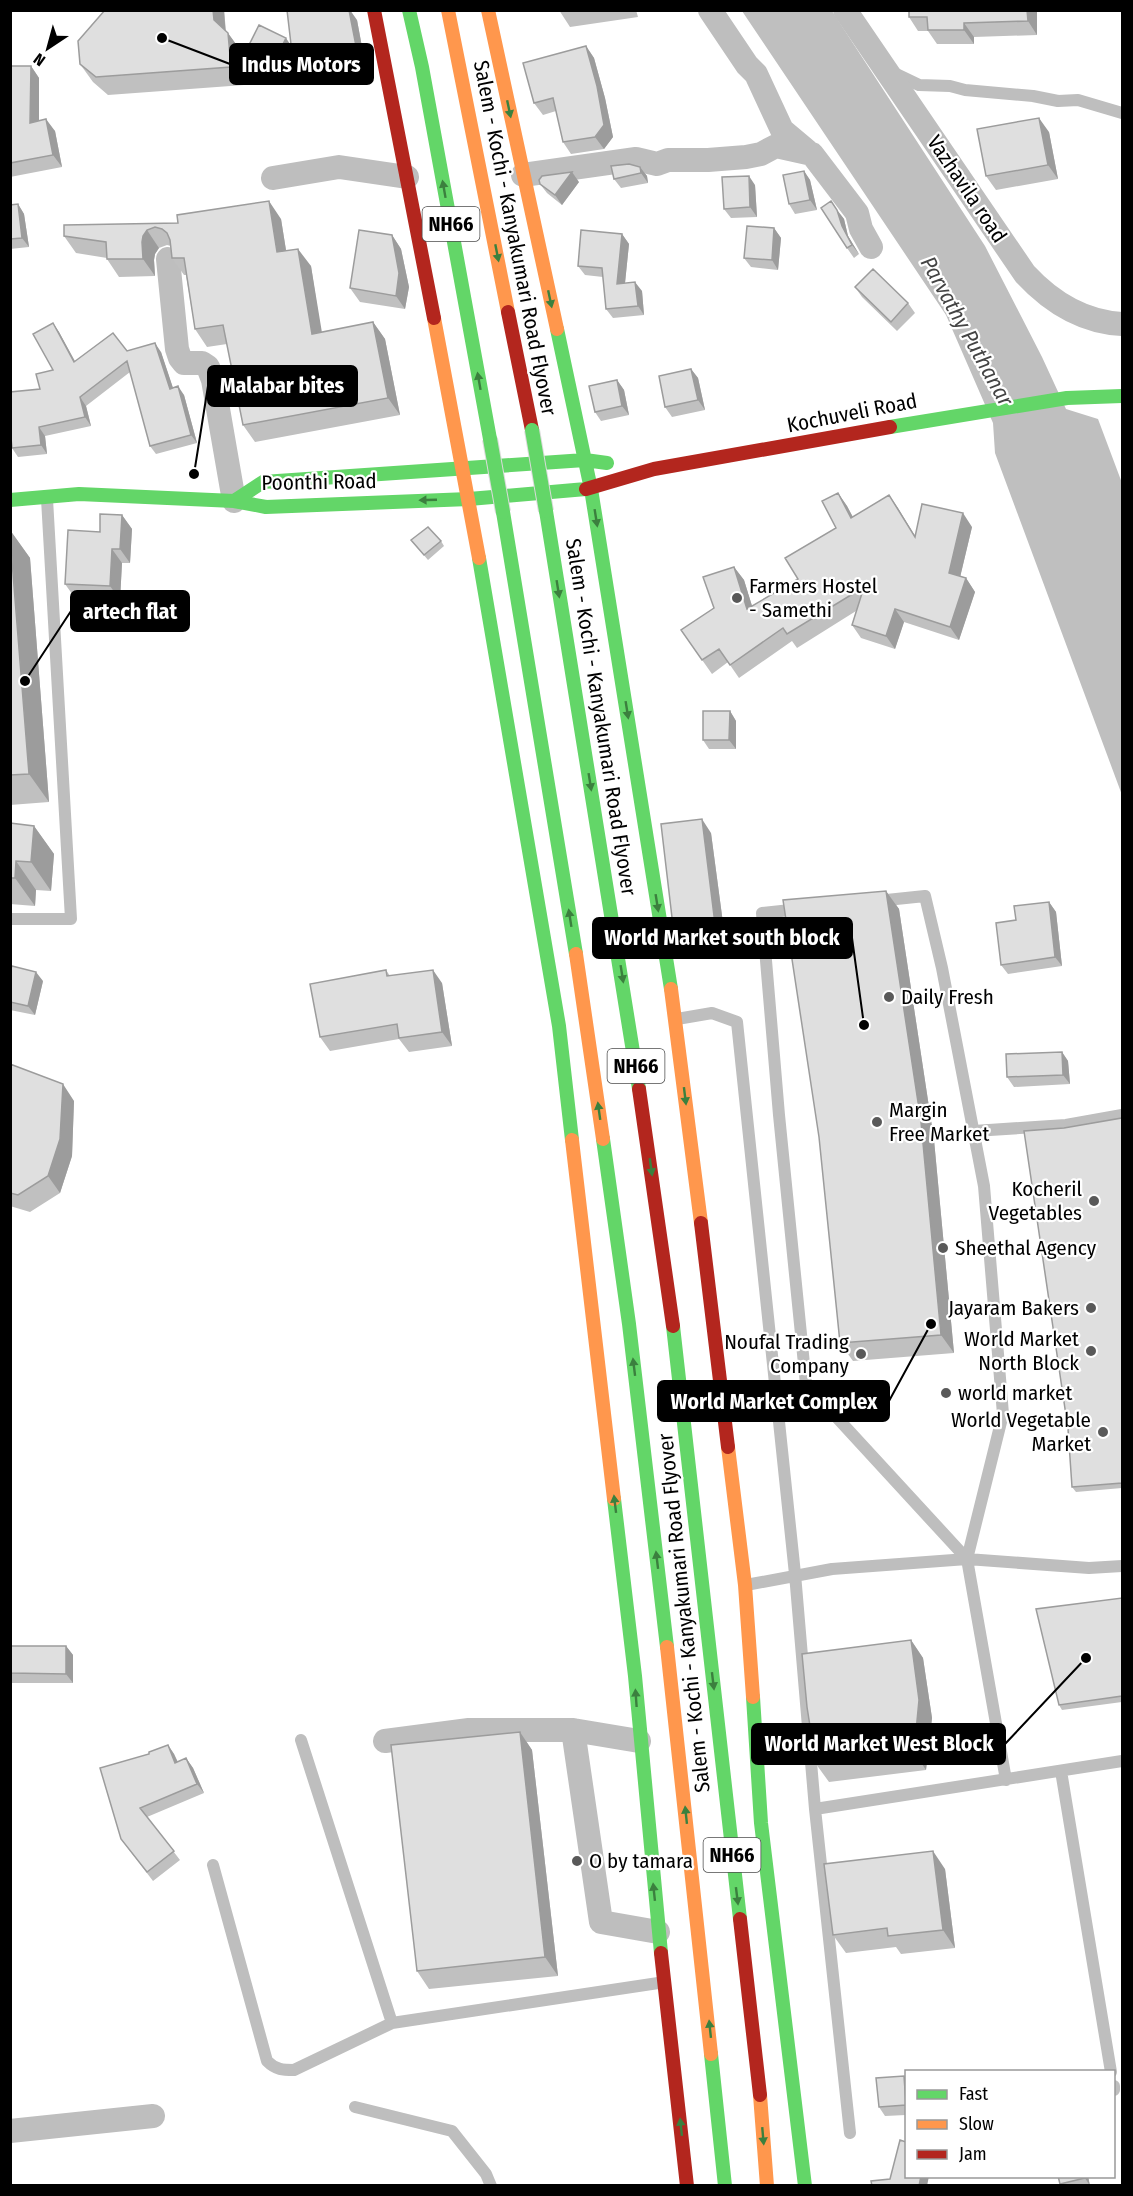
<svg xmlns="http://www.w3.org/2000/svg" width="1133" height="2196" font-family="'Fira Sans Condensed',sans-serif">
	<style>
		.water { fill: #bfbfbf }
		.lines { fill: none; stroke-linecap: round; stroke-linejoin: round }
		.lane { stroke: #bebebe; stroke-width: 12 }
		.street { stroke: #bebebe; stroke-width: 24 }
		.fast { stroke: #63d668; stroke-width: 14 }
		.slow { stroke: #ff974d; stroke-width: 14 }
		.jam { stroke: #b3261e; stroke-width: 14 }
		.fast-bridge-casing { stroke: #dbdbdb; stroke-width: 16; stroke-linecap: butt }
		.fast-bridge { stroke: #63d668; stroke-width: 14 }
		.wall { fill: #c0c0c0 }
		.shaded-wall { fill: #9c9c9c }
		.building { fill: #dfdfdf; stroke: #9c9c9c; stroke-width: 1.5 }
		.oneway { fill: #3b803e }
		.poi-dot { fill: #595959; stroke: #fff; stroke-width: 2 }
		.labels { text-anchor: middle; dominant-baseline: central; stroke-width: 4.5; stroke-linejoin: round; paint-order: stroke }
		.shield { fill: #fff; stroke: #4c4c4c; stroke-width: 1.5 }
		.shield-label { font-size: 20px; font-weight: bold; fill: #000 }
		.street-label { font-size: 21px; fill: #000; stroke: #fff }
		.poi-label { font-size: 21px; fill: #000; stroke: #fff; text-anchor: start }
		.water-label { font-size: 22px; font-style: italic; fill: #444; stroke: #fff }
		.leader { fill: none; stroke: #000; stroke-width: 2 }
		.callout-dot { fill: #000; stroke: #fff; stroke-width: 2 }
		.callout { fill: #000; stroke: #000; stroke-width: 2 }
		.callout-label { font-size: 22px; text-anchor: middle; font-weight: bold; fill: #fff }
	</style>
	<rect width="100%" height="100%" fill="#fff"/>
	<!-- water -->
	<path class="water" d="M742,11H832L985,246L1042,357L1066,409L1098,419L1122,483V795L995,453L993,423L946,315Z"/>
	<g class="lines">
		<!-- lane -->
		<path class="lane" d="M894,73L919,85L950,86L965,90L1033,96L1058,101L1078,100L1122,113
			M800,909L762,913L779,1115L806,1384L967,1559L1006,1780
			M10,919H71L47,499
			M677,1019L712,1013L737,1022L795,1574L815,1809L850,2133
			M974,1131L1066,1125L1122,1115
			M967,1559L1089,1568L1122,1566
			M746,1585L832,1569L967,1559L1003,1414L984,1186L942,968L925,896L877,901
			M301,1740L392,2023
			M1061,1771L1111,2072
			M815,1809L1122,1761
			M213,1865L267,2061C276,2070 283,2070 294,2070L392,2023L665,1982
			M1114,2086V2090
			M355,2107L452,2131L486,2174L491,2186"/>
		<!-- street -->
		<path class="street" d="M710,10L747,65L756,74L782,130L807,151
			M845,10L1025,274C1051,302 1084,322 1122,324
			M523,175L636,159L657,164L668,160H708L746,157L761,154L776,146L812,154L857,213L861,229L871,247
			M273,178L339,167L407,177
			M168,259L177,349L180,358L184,363H202L208,367L213,380L234,501
			M573,1730L601,1922L658,1932
			M385,1741L469,1730H573L639,1741
			M10,2131L153,2116"/>
		<!-- fast -->
		<path class="fast" d="M409,10L422,67L490,439
			M557,329L591,489L671,989
			M890,427L1067,398L1122,396
			M10,500L79,494L234,501L266,507L469,499L586,489
			M234,501L263,482L585,460L607,463
			M546,511L639,1089
			M503,512L576,954
			M479,558L559,1026L572,1140
			M603,1139L629,1324L667,1647
			M673,1326L740,1919
			M614,1499L635,1676L661,1953
			M753,1697L761,1823L805,2186
			M711,2054L725,2186"/>
		<!-- slow -->
		<path class="slow" d="M448,10L508,312
			M488,10L557,329
			M434,318L479,558
			M576,954L603,1139
			M671,989L701,1223
			M572,1140L614,1499
			M728,1447L745,1585L753,1697
			M667,1647L711,2054
			M760,2095L767,2186"/>
		<!-- jam -->
		<path class="jam" d="M374,10L434,318
			M508,312L532,430
			M586,489L654,469L890,427
			M639,1089L673,1326
			M701,1223L728,1447
			M740,1919L760,2095
			M661,1953L687,2186"/>
		<defs>
			<path id="fast-bridge" d="M532,430L546,511
				M490,439L503,512"/>
		</defs>
		<!-- fast-bridge casing -->
		<use href="#fast-bridge" class="fast-bridge-casing"/>
		<!-- fast-bridge -->
		<use href="#fast-bridge" class="fast-bridge"/>
	</g>
	<!-- wall -->
	<path class="wall" d="M105,10H224L226,31L241,51L244,85L108,95L93,82L80,64Z
		M559,10H636L638,17L570,27Z
		M1037,10V35L974,37V44H937L928,31H918L909,17Z
		M357,20L365,63L339,65L341,78L303,82L294,70L292,49L276,82L249,68L242,59L291,46Z
		M586,46L594,58L605,98L613,137L604,149L571,154L563,142L556,111L543,115L534,103Z
		M10,66H31L39,78V121L55,131L62,167L10,177Z
		M1049,132L1058,179L996,190L986,176Z
		M640,167L647,176L648,183L621,188L614,179Z
		M804,171L810,180L817,210L795,214L789,204Z
		M579,182L562,205L547,193L540,184Z
		M755,185L757,217L731,218L724,209Z
		M18,204L24,214L29,247L10,249V205Z
		M837,210L844,219L848,236L859,254L854,258L847,248Z
		M281,219L286,250L311,266L321,332L373,322L385,339L400,415L255,442L243,425L227,344L207,347L195,329L186,275H184L172,258L171,246L167,245L159,248L155,254L154,260L155,276L119,277L107,259V258L76,253L64,236L178,223Z
		M774,228L781,238L778,270L751,267L744,258Z
		M622,234L629,244L625,283L642,291L644,315L613,318L606,309L603,277L585,275L578,266Z
		M392,235L401,249L409,287L405,309L360,302L350,288Z
		M855,287L908,303L915,313L897,331L862,297Z
		M53,323L59,332L75,361L127,351L161,352L173,388L184,395L197,443L156,454L150,446L130,372L86,406L91,426L45,436L47,454L18,457L12,448L40,389L53,370Z
		M691,369L698,378L705,410L672,417L665,407Z
		M617,380L624,390L629,415L601,421L595,412Z
		M838,493L847,506L853,517L889,495L915,536L972,527L960,577L966,578L975,592L959,640L904,622L895,649L861,638L852,625L856,611L797,648L792,641L739,678L728,662L712,674L681,630L714,608L734,567L744,580L752,606L798,579L836,528Z
		M122,515L132,529L130,563H122L120,600L75,598L65,584L100,532Z
		M10,530L30,558L49,802L10,805Z
		M411,540L441,541L444,546L428,560Z
		M730,711L736,721V749H709L703,740Z
		M10,823L34,826L54,854L51,891L36,890L35,906L10,904Z
		M711,833L725,938L683,940L673,926Z
		M886,891L899,909L934,1140L954,1353L853,1361L840,1343Z
		M1049,902L1056,912L1062,966L1008,974L1001,965L1016,920Z
		M386,970L390,976L442,983L452,1046L409,1052L399,1039L330,1051L320,1037Z
		M43,981L35,1015L10,1010V1002Z
		M1062,1052L1068,1061L1070,1084L1014,1087L1007,1077Z
		M10,1064L74,1101L72,1156L60,1193L30,1212L10,1206Z
		M1122,1118V1488L1076,1492L1072,1487L1064,1128Z
		M1122,1598V1702L1062,1710L1059,1705Z
		M911,1640L923,1658L932,1718L926,1770L829,1782L816,1764Z
		M10,1646H66L73,1655V1683H10Z
		M520,1732L532,1750L558,1976L429,1989L417,1971Z
		M168,1745L174,1754L178,1762L186,1758L193,1768L204,1793L147,1817L180,1860L153,1881L121,1839L149,1754Z
		M945,1869L955,1948L901,1954L896,1947L846,1953L833,1935Z
		M906,2079V2115L885,2116L879,2107Z
		M1058,2176H1088L1090,2186H1061Z"/>
	<!-- shaded-wall -->
	<path class="shaded-wall" d="M213,10H224L226,38L214,20Z
		M349,10H350L357,20L365,63L357,51Z
		M1027,10H1037V35L1028,21Z
		M964,23L974,37V44L964,30Z
		M228,33L241,51L244,85L231,67Z
		M286,38L292,47L276,82L269,72Z
		M586,46L594,58L605,98L613,137L604,149L595,137Z
		M330,53L339,65L341,78L332,66Z
		M31,66L39,78V134L30,123Z
		M1039,118L1049,132L1058,179L1048,165Z
		M46,119L55,131L62,167L53,155Z
		M640,167L647,176L648,183L641,173Z
		M804,171L810,180L817,210L810,200Z
		M572,172L579,182L562,205L555,195Z
		M749,176L755,185L757,217L750,207Z
		M269,201L281,219L289,269L277,252Z
		M18,204L24,214L29,247L22,238Z
		M837,210L844,219L848,236L859,254L852,245L842,226Z
		M774,228L781,238L778,270L772,260Z
		M147,230L159,248L155,254L154,260L155,276L143,259L142,242L143,236Z
		M622,234L629,244L624,293L617,284Z
		M392,235L401,249L409,287L405,309L396,296Z
		M298,249L311,266L325,351L312,334Z
		M635,282L642,291L644,315L638,306Z
		M373,322L385,339L400,415L388,398Z
		M53,323L59,332L80,371L74,362Z
		M155,343L161,352L176,397L170,389Z
		M691,369L698,378L705,410L698,400Z
		M617,380L624,390L629,415L622,406Z
		M178,386L184,395L197,443L191,435Z
		M80,397L86,406L91,426L85,417Z
		M39,427L45,436L47,454L41,445Z
		M838,493L847,506L860,531L851,518Z
		M889,495L898,508L924,551L915,537Z
		M963,513L972,527L958,586L949,573Z
		M122,515L132,529L130,563L120,549Z
		M10,530L30,558L49,802L29,774Z
		M112,549L122,563L120,600L110,586Z
		M734,567L744,580L757,622L747,609Z
		M966,578L975,592L959,640L950,627Z
		M895,609L904,622L895,649L886,636Z
		M730,711L736,721V749L729,740Z
		M702,819L711,833L725,938L715,924Z
		M34,826L54,854L51,891L31,862Z
		M16,861L36,890L35,906L15,878Z
		M886,891L899,909L934,1140L954,1353L941,1335Z
		M1049,902L1056,912L1062,966L1055,957Z
		M433,970L442,983L452,1046L442,1032Z
		M36,972L43,981L35,1015L28,1006Z
		M1062,1052L1068,1061L1070,1084L1063,1075Z
		M63,1084L74,1101L72,1156L60,1193L48,1176Z
		M911,1640L923,1658L932,1718L926,1770L914,1752Z
		M66,1646L73,1655V1683L66,1674Z
		M520,1732L532,1750L558,1976L545,1957Z
		M168,1745L174,1754L182,1772L175,1763Z
		M186,1758L193,1768L204,1793L197,1784Z
		M933,1851L945,1869L955,1948L943,1930Z
		M904,2076L906,2079V2105Z
		M921,2176H929L927,2186H919Z
		M1084,2176H1088L1090,2186L1085,2178Z"/>
	<!-- building -->
	<path class="building" d="M105,10H213L214,20L228,33L231,67L96,77L80,64L78,41Z
		M287,10H349L357,51L330,53L332,66L294,70Z
		M909,10H1027L1028,21L964,23V30H928L927,17H909Z
		M259,25L286,38L269,72L242,59Z
		M586,46L597,86L604,125L595,137L563,142L553,98L534,103L523,63Z
		M10,66H31L30,123L46,119L53,155L10,163Z
		M1039,118L1048,165L986,176L977,129Z
		M629,164L640,167L641,173L614,179L611,166Z
		M804,171L810,200L789,204L783,175Z
		M572,172L555,195L540,184L539,180L542,176Z
		M749,176L750,207L724,209L722,177Z
		M269,201L277,252L298,249L312,334L373,322L388,398L243,425L223,325L195,329L184,258H172L170,240L167,233L162,229L155,227L147,230L143,236L142,242L143,259H107L106,242L64,236V225L178,223L177,215Z
		M831,201L837,210L842,226L852,245L847,248L821,208Z
		M18,204L22,238L10,239V205Z
		M747,226L774,228L772,260L744,258Z
		M359,230L392,235L399,273L396,296L350,288Z
		M581,230L622,234L617,284L635,282L638,306L606,309L602,268L578,266Z
		M873,269L908,303L891,322L855,287Z
		M53,323L74,362L113,333L127,351L155,343L170,389L178,386L191,435L150,446L127,361L80,397L85,417L39,427L41,445L12,448L10,428V392L40,389L36,374L53,370L33,334Z
		M691,369L698,400L665,407L659,376Z
		M617,380L622,406L595,412L589,386Z
		M838,493L851,518L889,495L915,537L922,504L963,513L949,573L966,578L950,627L895,609L886,636L852,625L864,587L787,634L783,628L730,665L719,649L702,660L681,630L714,608L703,577L734,567L747,609L798,579L785,558L836,528L822,501Z
		M100,514L122,515L120,549H112L110,586L65,584L68,530L100,532Z
		M428,527L441,541L424,555L411,540Z
		M10,536L29,774L10,775Z
		M703,711H730L729,740H703Z
		M702,819L715,924L673,926L661,824Z
		M10,823L34,826L31,862L16,861L15,878H10Z
		M886,891L921,1122L941,1335L840,1343L819,1137L783,900Z
		M1049,902L1055,957L1001,965L996,923L1016,920L1014,906Z
		M12,966L36,972L28,1006L10,1002V971Z
		M386,970L387,976L433,970L442,1032L399,1038L397,1024L320,1037L310,984Z
		M1062,1052L1063,1075L1007,1077L1006,1054Z
		M10,1064L63,1084L60,1139L48,1176L18,1195L10,1193Z
		M1122,1118V1483L1072,1487L1068,1429L1024,1131L1064,1128Z
		M1122,1598V1696L1059,1705L1036,1609Z
		M911,1640L919,1700L914,1752L816,1764L807,1707L802,1654Z
		M10,1646H66V1674L10,1673Z
		M520,1732L545,1957L417,1971L391,1745Z
		M168,1745L175,1763L186,1758L197,1784L140,1808L174,1851L147,1872L121,1839L100,1768L149,1754V1752Z
		M933,1851L943,1930L888,1936L887,1928L833,1935L824,1864Z
		M904,2076L906,2105L879,2107L876,2078Z
		M900,2140L906,2142V2176H921L919,2186H872L871,2181L890,2179Z
		M1058,2176H1084L1085,2178L1060,2184Z"/>
	<!-- one-way arrows -->
	<defs><path id="oneway-solid" d="M-6-.8H1V-3.2L6.5 0L1 3.2V.8H-6Z" transform="scale(1.5)"/></defs>
	<g class="oneway">
		<use href="#oneway-solid" transform="translate(509 109) rotate(78)"/>
		<use href="#oneway-solid" transform="translate(444 189) rotate(-100)"/>
		<use href="#oneway-solid" transform="translate(497 253) rotate(79)"/>
		<use href="#oneway-solid" transform="translate(550 299) rotate(78)"/>
		<use href="#oneway-solid" transform="translate(479 381) rotate(-100)"/>
		<use href="#oneway-solid" transform="translate(428 500) rotate(178)"/>
		<use href="#oneway-solid" transform="translate(596 518) rotate(81)"/>
		<use href="#oneway-solid" transform="translate(558 589) rotate(81)"/>
		<use href="#oneway-solid" transform="translate(627 710) rotate(81)"/>
		<use href="#oneway-solid" transform="translate(590 782) rotate(81)"/>
		<use href="#oneway-solid" transform="translate(657 903) rotate(81)"/>
		<use href="#oneway-solid" transform="translate(570 918) rotate(-99)"/>
		<use href="#oneway-solid" transform="translate(622 974) rotate(81)"/>
		<use href="#oneway-solid" transform="translate(685 1096) rotate(83)"/>
		<use href="#oneway-solid" transform="translate(599 1111) rotate(-98)"/>
		<use href="#oneway-solid" transform="translate(651 1167) rotate(82)"/>
		<use href="#oneway-solid" transform="translate(634 1367) rotate(-97)"/>
		<use href="#oneway-solid" transform="translate(615 1504) rotate(-97)"/>
		<use href="#oneway-solid" transform="translate(657 1560) rotate(-97)"/>
		<use href="#oneway-solid" transform="translate(713 1681) rotate(83)"/>
		<use href="#oneway-solid" transform="translate(636 1698) rotate(-94)"/>
		<use href="#oneway-solid" transform="translate(686 1815) rotate(-96)"/>
		<use href="#oneway-solid" transform="translate(654 1892) rotate(-96)"/>
		<use href="#oneway-solid" transform="translate(737 1896) rotate(83)"/>
		<use href="#oneway-solid" transform="translate(710 2029) rotate(-96)"/>
		<use href="#oneway-solid" transform="translate(681 2127) rotate(-96)"/>
		<use href="#oneway-solid" transform="translate(763 2136) rotate(85)"/>
	</g>
	<!-- markers -->
	<g class="poi-dot">
		<circle cx="737" cy="598" r="6"/>
		<circle cx="889" cy="997" r="6"/>
		<circle cx="877" cy="1122" r="6"/>
		<circle cx="1094" cy="1201" r="6"/>
		<circle cx="943" cy="1248" r="6"/>
		<circle cx="1091" cy="1308" r="6"/>
		<circle cx="1091" cy="1351" r="6"/>
		<circle cx="861" cy="1354" r="6"/>
		<circle cx="946" cy="1393" r="6"/>
		<circle cx="1103" cy="1432" r="6"/>
		<circle cx="577" cy="1861" r="6"/>
	</g>
	<g class="labels">
		<!-- shield labels -->
		<g class="shield">
			<rect x="422.5" y="207" width="57" height="34" rx="4.5"/>
			<rect x="607.5" y="1049" width="57" height="34" rx="4.5"/>
			<rect x="703.5" y="1838" width="57" height="34" rx="4.5"/>
		</g>
		<g class="shield-label">
			<text x="451" y="224">NH66</text>
			<text x="636" y="1066">NH66</text>
			<text x="732" y="1855">NH66</text>
		</g>
		<!-- street labels -->
		<g class="street-label">
			<text transform="translate(967 189) rotate(56)">Vazhavila road</text>
			<text transform="translate(515 238) rotate(79)">Salem - Kochi - Kanyakumari Road Flyover</text>
			<text transform="translate(852 413) rotate(-11)">Kochuveli Road</text>
			<text transform="translate(319 482) rotate(-1)">Poonthi Road</text>
			<text transform="translate(601 717) rotate(81)">Salem - Kochi - Kanyakumari Road Flyover</text>
			<text transform="translate(684 1613) rotate(-96)">Salem - Kochi - Kanyakumari Road Flyover</text>
		</g>
		<!-- poi labels -->
		<g class="poi-label">
			<text x="749" y="586">Farmers Hostel<tspan x="749" dy="24">- Samethi</tspan></text>
			<text x="901" y="997">Daily Fresh</text>
			<text x="889" y="1110">Margin<tspan x="889" dy="24">Free Market</tspan></text>
			<text x="1082" y="1189" text-anchor="end">Kocheril<tspan x="1082" dy="24">Vegetables</tspan></text>
			<text x="955" y="1248">Sheethal Agency</text>
			<text x="1079" y="1308" text-anchor="end">Jayaram Bakers</text>
			<text x="1079" y="1339" text-anchor="end">World Market<tspan x="1079" dy="24">North Block</tspan></text>
			<text x="849" y="1342" text-anchor="end">Noufal Trading<tspan x="849" dy="24">Company</tspan></text>
			<text x="958" y="1393">world market</text>
			<text x="1091" y="1420" text-anchor="end">World Vegetable<tspan x="1091" dy="24">Market</tspan></text>
			<text x="589" y="1861">O by tamara</text>
		</g>
		<!-- water labels -->
		<g class="water-label">
			<text transform="translate(967 331) rotate(61)">Parvathy Puthanar</text>
		</g>
	</g>
	<!-- callouts -->
	<path class="leader" d="M162 38L230 64M194 474L208 386M25 681L71 611M864 1025L852 938M931 1324L889 1401M1086 1658L1005 1744"/>
	<g class="callout-dot">
		<circle cx="162" cy="38" r="6"/>
		<circle cx="194" cy="474" r="6"/>
		<circle cx="25" cy="681" r="6"/>
		<circle cx="864" cy="1025" r="6"/>
		<circle cx="931" cy="1324" r="6"/>
		<circle cx="1086" cy="1658" r="6"/>
	</g>
	<g class="callout">
		<rect x="230" y="44" width="143" height="40" rx="6"/>
		<rect x="208" y="366" width="149" height="40" rx="6"/>
		<rect x="71" y="591" width="118" height="40" rx="6"/>
		<rect x="593" y="918" width="259" height="40" rx="6"/>
		<rect x="658" y="1381" width="231" height="40" rx="6"/>
		<rect x="752" y="1724" width="253" height="40" rx="6"/>
	</g>
	<g class="callout-label">
		<text x="301" y="72">Indus Motors</text>
		<text x="282" y="393">Malabar bites</text>
		<text x="130" y="619">artech flat</text>
		<text x="722" y="945">World Market south block</text>
		<text x="774" y="1409">World Market Complex</text>
		<text x="879" y="1751">World Market West Block</text>
	</g>
	<!-- border -->
	<rect width="1133" height="2196" fill="none" stroke="#000000" stroke-width="24"/>
	<!-- legend -->
	<rect x="905" y="2070" width="210" height="108" fill="#ffffff" stroke="#999999" stroke-width="1.5"/>
	<rect x="917" y="2090" width="30" height="9" fill="#63d668" stroke="#999999" stroke-width="1.5"/>
	<text x="959" y="2100" font-size="18" fill="#000000">Fast</text>
	<rect x="917" y="2120" width="30" height="9" fill="#ff974d" stroke="#999999" stroke-width="1.5"/>
	<text x="959" y="2130" font-size="18" fill="#000000">Slow</text>
	<rect x="917" y="2150" width="30" height="9" fill="#b3261e" stroke="#999999" stroke-width="1.5"/>
	<text x="959" y="2160" font-size="18" fill="#000000">Jam</text>
	<!-- north arrow -->
	<g transform="translate(48 48) rotate(216)" stroke="#ffffff" stroke-width="4.5" paint-order="stroke">
	<path d="M0-4.5L10 22L0 15L-10 22Z" fill="#000000"/>
	<text y="-9" font-size="16" font-weight="bold" text-anchor="middle" fill="#000000">N</text>
	</g>
</svg>
